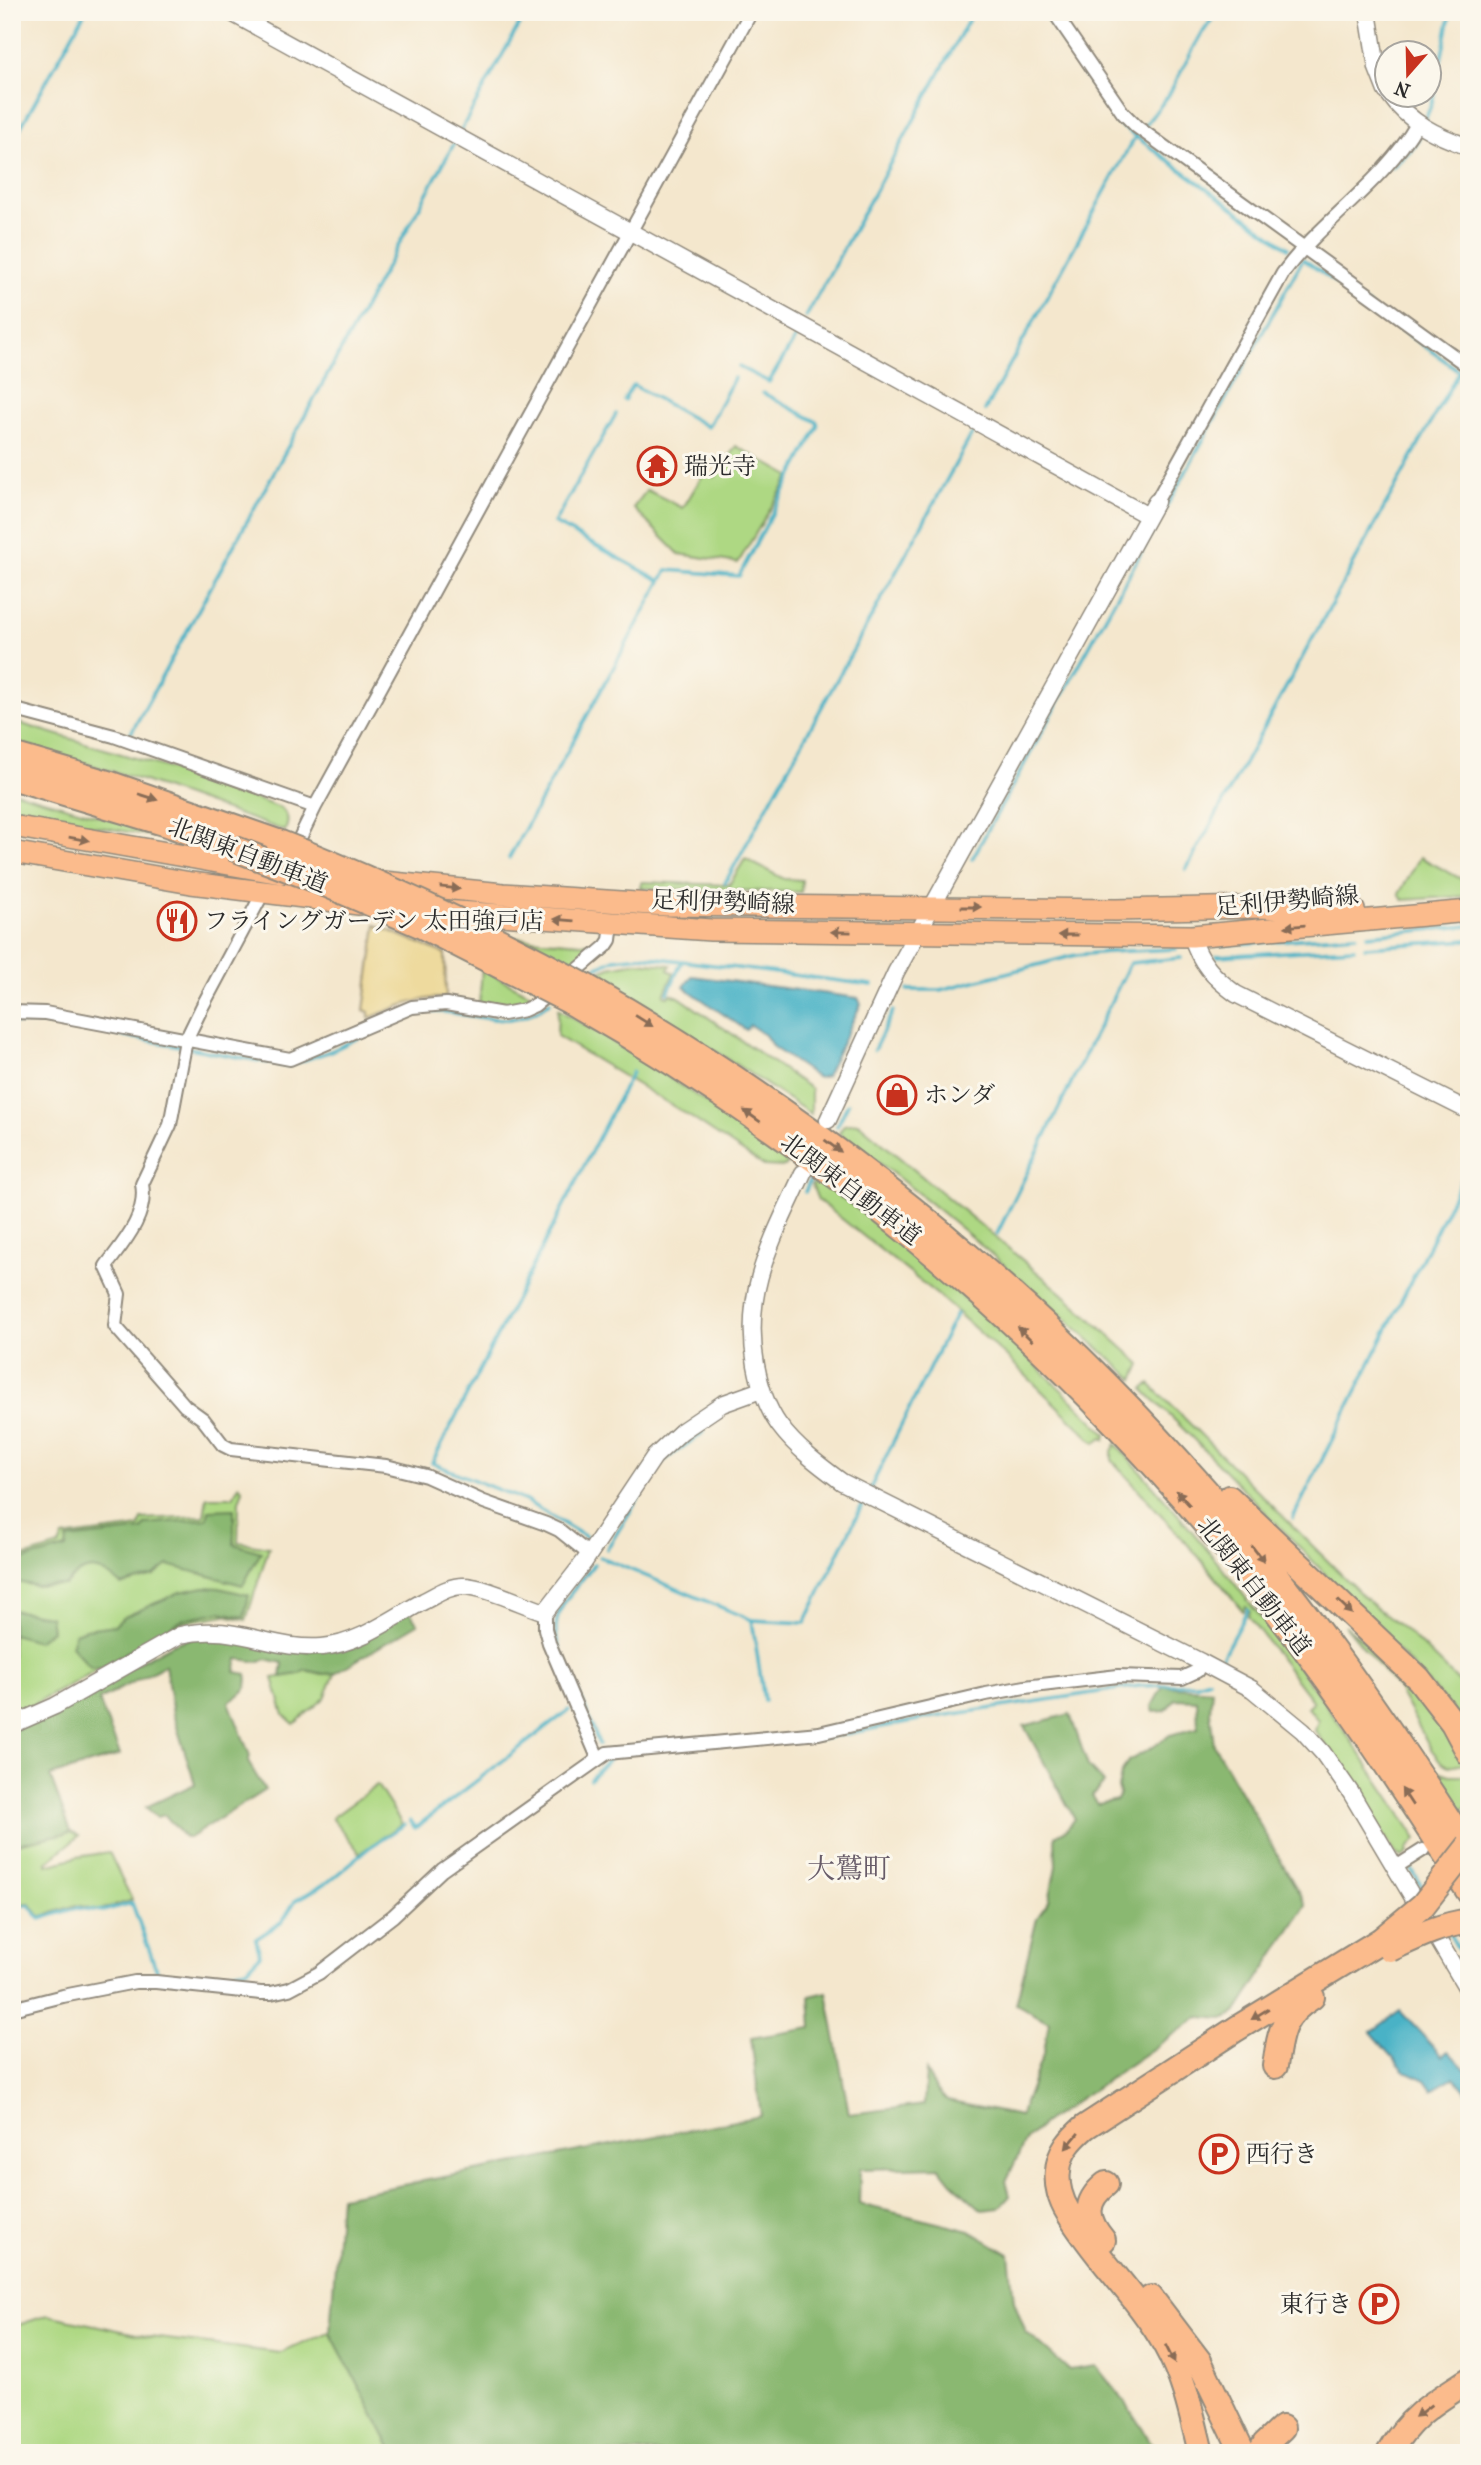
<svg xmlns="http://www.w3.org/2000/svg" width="1481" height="2465" font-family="'IM FELL French Canon','Noto Serif JP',serif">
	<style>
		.green { fill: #aed883; stroke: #6c8257; stroke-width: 2 }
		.forest { fill: #8ab871; stroke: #5a724e; stroke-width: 2 }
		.sand { fill: #eeda9e; stroke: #8c8264; stroke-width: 2 }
		.water { fill: #48b2c6; stroke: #3a6e78; stroke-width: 2 }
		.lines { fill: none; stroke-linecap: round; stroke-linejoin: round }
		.stream { stroke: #48b2c6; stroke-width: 3.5 }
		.minor-casing { stroke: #90897c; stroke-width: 16 }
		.tertiary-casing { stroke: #90897c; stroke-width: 19 }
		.primary-casing { stroke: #90897c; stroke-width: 24 }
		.motorway-casing { stroke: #90897c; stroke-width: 28 }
		.minor { stroke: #fff; stroke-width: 12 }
		.tertiary { stroke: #fff; stroke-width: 16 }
		.primary { stroke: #fbbb8c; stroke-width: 21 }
		.motorway { stroke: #fbbb8c; stroke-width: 24 }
		.motorway-bridge-casing { stroke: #90897c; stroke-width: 28; stroke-linecap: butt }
		.motorway-bridge { stroke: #fbbb8c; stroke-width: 24 }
		.oneway { fill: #896c57 }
		.labels { text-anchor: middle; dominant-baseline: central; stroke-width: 6; stroke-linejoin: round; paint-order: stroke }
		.poi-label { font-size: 24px; fill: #2b2b2b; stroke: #fbf7ec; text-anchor: start }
		.street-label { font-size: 24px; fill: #2b2b2b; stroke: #fbf7ec }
		.quarter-label { font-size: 28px; fill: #685c69; stroke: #fbf7ec }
	</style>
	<rect width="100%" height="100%" fill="#fbf7ec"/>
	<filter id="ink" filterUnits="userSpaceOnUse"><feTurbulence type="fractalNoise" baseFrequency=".0143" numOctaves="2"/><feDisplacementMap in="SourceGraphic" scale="14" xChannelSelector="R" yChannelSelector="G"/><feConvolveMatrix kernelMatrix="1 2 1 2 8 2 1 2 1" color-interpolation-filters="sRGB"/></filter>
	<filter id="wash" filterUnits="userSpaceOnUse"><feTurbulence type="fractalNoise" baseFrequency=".00686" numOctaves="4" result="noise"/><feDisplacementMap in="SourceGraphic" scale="28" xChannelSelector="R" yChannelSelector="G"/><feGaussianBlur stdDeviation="1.57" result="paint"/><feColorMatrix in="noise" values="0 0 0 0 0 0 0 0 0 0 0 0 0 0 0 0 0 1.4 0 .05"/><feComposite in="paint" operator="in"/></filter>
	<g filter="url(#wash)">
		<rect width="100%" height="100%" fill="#f4e7cd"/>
		<!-- green -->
		<path class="green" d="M736,446L790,476L738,563L679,554L633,508L647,490L683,508L704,473L715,477Z
			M12,721L181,772L281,808C289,816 289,821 285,831L144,781L12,741Z
			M12,791L155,832L152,836L12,812Z
			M1420,857L1469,883V896L1403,900L1399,894Z
			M745,859L784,879L802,880L801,892L641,888L642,882L729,885Z
			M516,938L594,944L595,949L571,967Z
			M637,962L671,965L668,970L674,973L664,995L669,997L671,994L679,997L811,1089V1114L644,1004L591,975L610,967Z
			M482,969L534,996C517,1009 500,1008 479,1005Z
			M558,1009C635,1054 710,1103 784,1156L783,1158L788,1161L785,1167L764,1166L686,1114L557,1036Z
			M858,1123L1062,1293L1141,1364L1134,1380C1039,1295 943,1208 839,1133L844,1125Z
			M817,1180C842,1198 867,1215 890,1234C966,1296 1037,1365 1106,1434L1105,1440L1102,1438L1095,1443L1008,1358L940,1297L818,1200L812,1185Z
			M1150,1384L1370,1603L1410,1634L1469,1692V1728C1363,1612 1255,1499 1143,1389Z
			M1116,1444C1228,1567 1327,1699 1417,1839L1407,1849L1408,1853L1402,1857L1395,1853L1340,1764L1315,1731L1318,1721L1308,1707L1313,1702L1248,1616L1250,1611L1246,1606L1243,1611L1198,1556L1112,1460V1451Z
			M239,1485L243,1490L239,1501L238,1542L269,1547L246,1620L225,1615L184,1622L31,1706L12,1713V1556H27L59,1546L63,1537L139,1527L142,1519L204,1516L207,1497H233Z
			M1345,1625L1414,1684L1469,1762L1449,1766L1442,1763L1431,1749L1398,1689Z
			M306,1670L322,1674L335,1673L325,1698L294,1724L284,1715L273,1678L299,1674Z
			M1435,1770L1450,1775H1469V1806L1462,1810Z
			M377,1785L402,1824L360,1853L332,1818Z
			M71,1832L79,1836L47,1862V1865L77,1857L109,1852L132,1900L100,1910L76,1905L40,1917L30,1903L12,1904V1845Z
			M394,2304L571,2453H12V2327L48,2315L150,2337L281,2353Z"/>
		<!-- forest -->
		<path class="forest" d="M234,1509V1544L261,1552L243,1585L168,1565L154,1576L121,1585C100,1566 86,1562 65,1585L36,1586L12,1581V1559H26L66,1548L67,1539L142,1530L145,1524L207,1519L209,1510Z
			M204,1587L219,1588L249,1595L244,1617L220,1612L184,1619L102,1667L91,1668L71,1646L75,1633L85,1629L115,1625L124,1617L180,1592Z
			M12,1610L50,1616L52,1630L38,1641L12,1634Z
			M410,1612L418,1624L335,1673L324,1674L306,1670L299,1674L281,1677L283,1663L266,1659L260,1662L238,1659L235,1672L247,1674C251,1689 240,1695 229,1702L250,1756L248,1762L265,1790L189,1838H185L165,1815L156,1817L146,1807L195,1784L173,1714L165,1665L99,1700L120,1755L50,1776L71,1832L12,1845V1731L173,1644L208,1633L310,1651Z
			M1163,1686L1212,1690L1210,1711L1214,1745L1306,1905L1236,2013L1224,2019L1199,2017L1043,2124L1026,2139L1006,2181L1010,2196L999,2208L982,2210L951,2182L939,2167L860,2169L859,2204L970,2231L1009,2254L1014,2301L1026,2332L1069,2370L1096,2366L1125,2402L1158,2453H394L330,2332L340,2197L761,2116L751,2038L812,2028L810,1996L827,1992L849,2114L924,2105L926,2071L936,2089L947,2101L1020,2116L1044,2052L1049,2022L1016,2004L1037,1918L1049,1901L1056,1866L1055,1836L1066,1830L1075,1819L1024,1726L1070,1714L1088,1766L1104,1783L1092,1796L1098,1804L1117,1800L1120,1794L1118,1788L1121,1774L1128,1761L1149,1750L1170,1735L1198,1728L1197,1700L1175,1699L1165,1711L1154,1712L1152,1706Z"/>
		<!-- sand -->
		<path class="sand" d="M376,925L445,954L446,998C417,997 395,1008 369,1018V1012L364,1010Z"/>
		<!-- water -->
		<path class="water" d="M692,976L858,998L861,1004L826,1076L818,1078L773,1047L765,1035L750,1025L746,1030L684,987Z
			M1400,2011L1442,2056L1448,2051L1469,2073V2095L1454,2077L1432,2090L1425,2080L1405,2071L1371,2032Z"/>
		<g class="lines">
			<!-- stream -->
			<path class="stream" d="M1043,12L1116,122L1288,248
				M1425,120L1432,103L1451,12
				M460,132L526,12
				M12,143L85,12
				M1392,168L1416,145L1421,131
				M806,317L973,12
				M739,367L769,382L796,337
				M624,400L633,385L708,427L734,378
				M985,410L1132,142L1168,96L1199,38L1217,12
				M616,414L554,523L661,581
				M131,733L455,142
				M509,858L667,570L739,576L818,427L817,422L763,393
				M972,859L1303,259L1469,378
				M1186,870L1459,371
				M725,883L972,434
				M1368,935L1469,926
				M1217,945L1356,935
				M1365,947L1469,940
				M1217,956L1354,948
				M582,975L614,959L642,956L872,985
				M908,990H940L1076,955L1107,952L1176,949
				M668,993L682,961
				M433,1011C476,1013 512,1033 550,1002
				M12,1023H55L286,1066L331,1051L377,1029
				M874,1050L893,1011
				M837,1126L848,1104
				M805,1192L810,1180
				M997,1234L1130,963L1181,958
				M870,1489L956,1314
				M1293,1518L1469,1165
				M586,1537L526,1501L432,1463L632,1072
				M607,1549L660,1463L704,1432
				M600,1557L752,1620L764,1700
				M752,1620L805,1623L865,1499
				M1221,1659L1248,1609
				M582,1700L599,1744
				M581,1701C578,1688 570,1673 564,1661C543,1614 567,1601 594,1564
				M820,1739L928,1718L1139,1686L1197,1684L1209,1680
				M590,1779L610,1758
				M410,1821L415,1828L569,1710
				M1412,1870L1424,1890
				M12,1906L29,1905L40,1919L76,1908L103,1911L132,1903L158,1974L192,1979L247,1969L260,1955L256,1939L282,1922L295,1901L328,1882L370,1847L404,1825
				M1449,1933L1469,1968"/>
		</g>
	</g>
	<g filter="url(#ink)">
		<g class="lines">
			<defs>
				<path id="minor" d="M1054,12L1123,113L1137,127L1469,367
					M1156,502L1283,273C1323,219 1384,182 1417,124
					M12,709L114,736L315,807
					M293,852L315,807L751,12
					M265,889L202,1007L186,1040L170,1125L142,1184C148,1216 123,1243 106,1266L119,1294L115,1326L185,1406L203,1419L223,1445L231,1449L386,1466L426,1476L484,1502L546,1524L559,1530L589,1554
					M567,979L606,946L610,940L612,924
					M12,1012L45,1013L290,1059L412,1007L446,1004L503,1014L524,1010L535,1005L553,990
					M545,1612V1629L549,1643L598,1758
					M1468,1820H1469
					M1396,1867L1423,1850
					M12,2009L63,1996L135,1982H156L261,1993H271L289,1989L319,1973L393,1916L442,1870L607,1753L819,1733L986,1694L1025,1687L1118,1676L1182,1678L1197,1671L1201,1662"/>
				<path id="tertiary" d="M230,12L1148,516
					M1368,12L1377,68L1386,91
					M1389,94C1409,123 1437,136 1469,147
					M1192,936C1199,962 1214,978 1236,994L1469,1111
					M828,1120L896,972L1156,502
					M803,1173C773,1239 742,1290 756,1365C760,1386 766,1407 779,1425C796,1448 819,1465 842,1482L1201,1662L1252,1689L1303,1731L1323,1753L1351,1793L1469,1992
					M12,1725L55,1706L180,1635C235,1622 271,1651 322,1647C359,1644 392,1618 424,1601C436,1595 449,1586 463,1586C484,1586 523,1605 545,1612L584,1562L654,1457L682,1431L722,1404L761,1390"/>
				<path id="primary" d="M12,826L281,873
					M12,852L191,883L359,904
					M383,882L503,894L666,905L1116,910L1255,907L1354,910
					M444,911L711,930L1192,936L1469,911"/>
				<path id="motorway" d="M12,755L111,784L278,842
					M12,777L167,824L233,848
					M585,986C819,1119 1028,1288 1206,1491C1304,1603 1389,1726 1469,1851
					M569,1001C816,1141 1037,1322 1219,1540C1312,1650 1392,1770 1469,1892
					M1229,1498L1419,1679L1453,1723L1469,1753
					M1275,2066C1280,2033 1281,2016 1312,1997
					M1103,2240C1086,2220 1083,2202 1106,2184
					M1151,2298L1199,2361L1243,2453
					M1201,2453C1192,2416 1185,2380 1166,2346C1139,2297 1096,2259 1068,2212C1061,2201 1056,2185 1058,2171C1059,2152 1071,2139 1085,2127L1236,2029L1381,1940
					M1260,2453L1265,2444L1282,2428
					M1389,2453C1409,2416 1435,2402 1469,2380"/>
			</defs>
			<!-- minor casing -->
			<use href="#minor" class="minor-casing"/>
			<!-- tertiary casing -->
			<use href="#tertiary" class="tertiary-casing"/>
			<!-- primary casing -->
			<use href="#primary" class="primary-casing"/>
			<!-- motorway casing -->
			<use href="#motorway" class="motorway-casing"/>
			<!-- minor -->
			<use href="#minor" class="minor"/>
			<!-- tertiary -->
			<use href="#tertiary" class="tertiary"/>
			<!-- primary -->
			<use href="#primary" class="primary"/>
			<!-- motorway -->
			<use href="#motorway" class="motorway"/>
			<defs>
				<path id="motorway-bridge" d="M278,842C384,883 486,932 585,986
					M233,848L311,878L420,925L569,1001
					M1381,1940L1423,1905L1469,1846
					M1390,1949C1416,1937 1440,1925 1469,1921"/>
			</defs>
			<!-- motorway-bridge casing -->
			<use href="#motorway-bridge" class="motorway-bridge-casing"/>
			<!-- motorway-bridge -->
			<use href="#motorway-bridge" class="motorway-bridge"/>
		</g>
		<!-- one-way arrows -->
		<defs><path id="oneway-solid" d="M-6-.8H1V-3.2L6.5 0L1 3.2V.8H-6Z" transform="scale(1.75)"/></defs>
		<g class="oneway">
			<use href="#oneway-solid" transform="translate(148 797) rotate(18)"/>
			<use href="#oneway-solid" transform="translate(79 839) rotate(10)"/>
			<use href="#oneway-solid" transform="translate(450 888) rotate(6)"/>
			<use href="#oneway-solid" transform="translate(971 907)"/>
			<use href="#oneway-solid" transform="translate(564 920) rotate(-175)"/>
			<use href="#oneway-solid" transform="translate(1295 926) rotate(175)"/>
			<use href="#oneway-solid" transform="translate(841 932) rotate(-179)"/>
			<use href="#oneway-solid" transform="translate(1068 935) rotate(-180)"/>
			<use href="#oneway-solid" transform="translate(644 1021) rotate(32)"/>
			<use href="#oneway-solid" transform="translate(752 1116) rotate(-145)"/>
			<use href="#oneway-solid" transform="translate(833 1146) rotate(36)"/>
			<use href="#oneway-solid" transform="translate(1025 1334) rotate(-136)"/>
			<use href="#oneway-solid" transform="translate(1183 1498) rotate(-132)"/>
			<use href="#oneway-solid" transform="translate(1258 1554) rotate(52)"/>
			<use href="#oneway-solid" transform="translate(1345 1607) rotate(44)"/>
			<use href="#oneway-solid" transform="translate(1407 1797) rotate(-123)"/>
			<use href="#oneway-solid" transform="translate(1260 2014) rotate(148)"/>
			<use href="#oneway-solid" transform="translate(1072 2141) rotate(130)"/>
			<use href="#oneway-solid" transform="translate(1170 2354) rotate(63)"/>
			<use href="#oneway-solid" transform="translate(1423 2411) rotate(143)"/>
		</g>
	</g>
	<!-- icons -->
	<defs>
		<symbol id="temple-ring" viewBox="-11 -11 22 22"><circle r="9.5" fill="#fbf7ec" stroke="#c8321e" stroke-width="1.5"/><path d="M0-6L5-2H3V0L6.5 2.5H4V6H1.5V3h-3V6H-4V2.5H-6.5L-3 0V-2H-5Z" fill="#c8321e"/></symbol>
		<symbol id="restaurant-ring" viewBox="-11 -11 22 22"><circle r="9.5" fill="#fbf7ec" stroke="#c8321e" stroke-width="1.5"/><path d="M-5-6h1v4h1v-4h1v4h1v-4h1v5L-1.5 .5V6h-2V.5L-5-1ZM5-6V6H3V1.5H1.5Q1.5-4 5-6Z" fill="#c8321e"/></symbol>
		<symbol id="shop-ring" viewBox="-11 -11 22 22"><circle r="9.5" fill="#fbf7ec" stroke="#c8321e" stroke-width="1.5"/><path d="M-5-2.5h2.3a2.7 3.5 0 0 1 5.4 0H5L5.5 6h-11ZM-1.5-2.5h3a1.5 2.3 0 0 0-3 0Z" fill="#c8321e"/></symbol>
		<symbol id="parking-ring" viewBox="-11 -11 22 22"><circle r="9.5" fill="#fbf7ec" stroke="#c8321e" stroke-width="1.5"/><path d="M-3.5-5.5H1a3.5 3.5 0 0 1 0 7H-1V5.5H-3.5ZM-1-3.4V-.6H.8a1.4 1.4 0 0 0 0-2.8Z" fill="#c8321e"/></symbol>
	</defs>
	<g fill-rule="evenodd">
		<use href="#temple-ring" x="635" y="444" width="44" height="44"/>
		<use href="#restaurant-ring" x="155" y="899" width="44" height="44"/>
		<use href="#shop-ring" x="875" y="1073" width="44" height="44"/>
		<use href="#parking-ring" x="1197" y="2132" width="44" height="44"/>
		<use href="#parking-ring" x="1357" y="2282" width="44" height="44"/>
	</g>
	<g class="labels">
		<!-- poi labels -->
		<g class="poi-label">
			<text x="684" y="466">瑞光寺</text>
			<text x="204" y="921">フライングガーデン 太田強戸店</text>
			<text x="924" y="1095">ホンダ</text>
			<text x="1246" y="2154">西行き</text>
			<text x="1352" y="2304" text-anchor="end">東行き</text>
		</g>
		<!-- street labels -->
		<g class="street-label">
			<text transform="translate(248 855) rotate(21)">北関東自動車道</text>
			<text transform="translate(1287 901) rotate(-5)">足利伊勢崎線</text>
			<text transform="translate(723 902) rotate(2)">足利伊勢崎線</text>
			<text transform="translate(851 1189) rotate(37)">北関東自動車道</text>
			<text transform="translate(1254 1586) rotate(52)">北関東自動車道</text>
		</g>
		<!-- quarter labels -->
		<g class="quarter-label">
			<text x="849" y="1868">大鷲町</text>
		</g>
	</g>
	<!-- margin -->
	<rect width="1481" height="2465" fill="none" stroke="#fbf7ec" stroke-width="42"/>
	<!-- north arrow -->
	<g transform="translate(1408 74) rotate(200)"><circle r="33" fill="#fbf7ec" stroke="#a8a59f" stroke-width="2"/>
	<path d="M0-5L12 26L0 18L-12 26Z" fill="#c8321e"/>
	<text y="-10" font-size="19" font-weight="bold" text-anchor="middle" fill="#2b2b2b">N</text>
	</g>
</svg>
